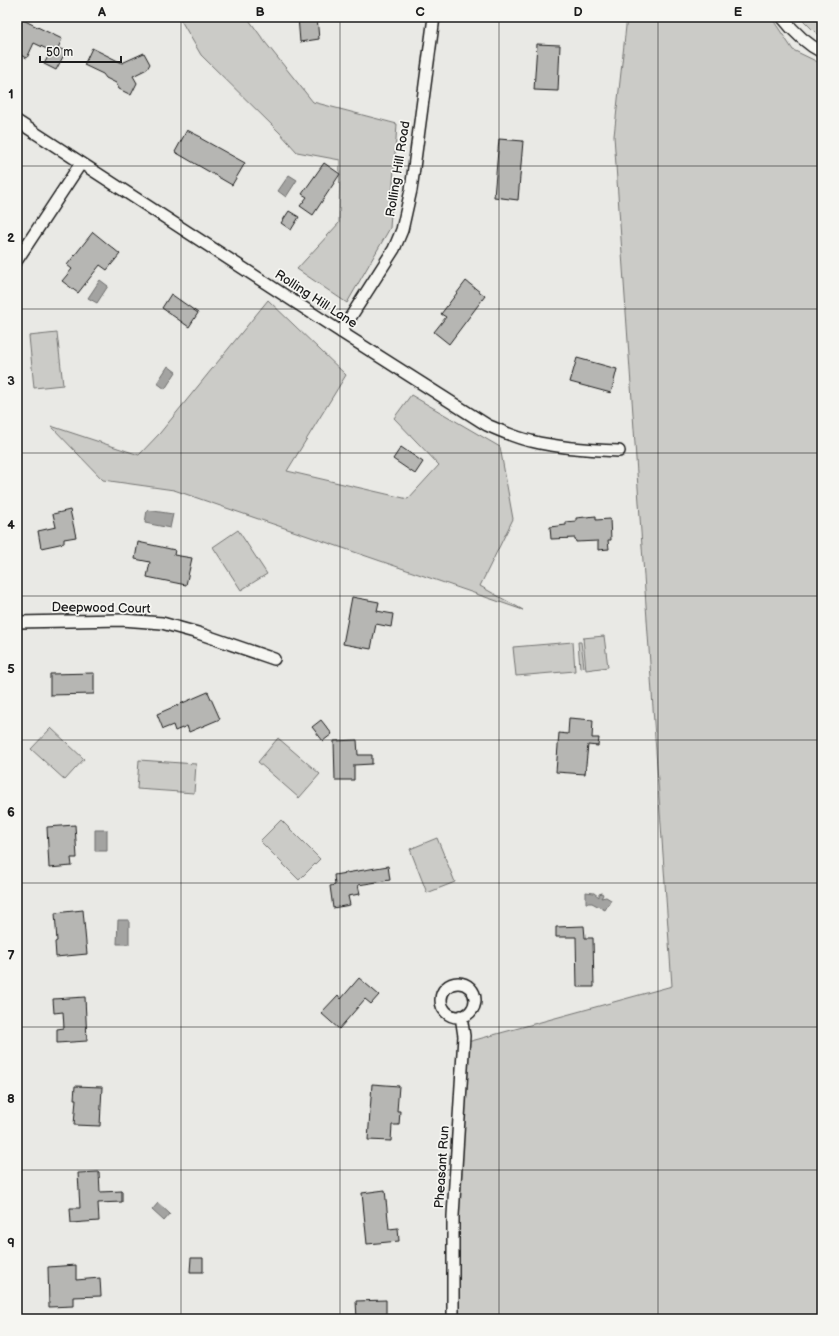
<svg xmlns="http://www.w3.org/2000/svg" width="839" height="1336" font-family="'Balsamiq Sans',sans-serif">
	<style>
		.green { fill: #cbcbc7; stroke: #747472 }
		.water { fill: #a3a3a1; stroke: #6d6d6c }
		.building { fill: #b6b6b3; stroke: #1c1c1c }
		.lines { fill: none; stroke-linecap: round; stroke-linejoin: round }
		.minor-casing { stroke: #1c1c1c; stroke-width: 14 }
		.minor { stroke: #f6f6f2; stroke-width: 11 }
		.grid { fill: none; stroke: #1c1c1c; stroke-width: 1; stroke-opacity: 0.55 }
		.labels { text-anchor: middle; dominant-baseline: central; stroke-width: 3.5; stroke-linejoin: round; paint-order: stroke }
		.street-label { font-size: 13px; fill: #1c1c1c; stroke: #f6f6f2 }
		.neatline { fill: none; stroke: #1c1c1c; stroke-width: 1.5 }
		.grid-label { font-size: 13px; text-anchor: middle; font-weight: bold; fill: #1c1c1c }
	</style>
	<rect width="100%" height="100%" fill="#e9e9e5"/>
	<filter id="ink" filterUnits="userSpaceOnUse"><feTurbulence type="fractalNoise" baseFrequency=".025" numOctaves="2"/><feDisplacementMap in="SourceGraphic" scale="8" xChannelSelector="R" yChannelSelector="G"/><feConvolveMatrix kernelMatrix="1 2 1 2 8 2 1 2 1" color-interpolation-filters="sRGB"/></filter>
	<g filter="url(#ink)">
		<!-- green -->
		<path class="green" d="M179,17H247L265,42L313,102L397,124L390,228L347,303L297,269L339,223L340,160L297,152L280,133L201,55Z
			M627,17H771L793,50L822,64V1319H453L464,1043L672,986L614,136Z
			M800,17H822V39Z
			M268,300L346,375L287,471L408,499L439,465L394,418L411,395L500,447L513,519L480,586L523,610L174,490L103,480L51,426L139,455L160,433Z
			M57,333L63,385L34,388L29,336Z
			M238,530L267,574L241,590L213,547Z
			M604,636L608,667L586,670L583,638Z
			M573,642L575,671L516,676L513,647Z
			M578,642H581L584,667L580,668Z
			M51,728L84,759L65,780L31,749Z
			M278,738L320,774L299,798L258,762Z
			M139,760L196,764L194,793L137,789Z
			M281,820L320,859L299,880L260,841Z
			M437,838L455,882L427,893L410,849Z"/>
		<!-- water -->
		<path class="water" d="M289,175L297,180L286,197L278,191Z
			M100,280L108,286L97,303L88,298Z
			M168,366L176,372L165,389L157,383Z
			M147,510L173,514L170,528L145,523Z
			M95,830H107V851H95Z
			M586,892L594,893L599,897V894L602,893L603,895L601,898L606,897L611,900L605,910L592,903H586Z
			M118,920H129V944H117Z
			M158,1203L170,1214L164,1221L152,1210Z"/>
		<!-- building -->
		<path class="building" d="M17,17L62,39L58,48L66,51L56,70L44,64L51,51L34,43L27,58L17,53Z
			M298,17H317L319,39L300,42Z
			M537,44L560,45L558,91L534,90Z
			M92,48L122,63L144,53L150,64L147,69L133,76L137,83L131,95L119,89L116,83L106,78L103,74L84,65Z
			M187,130L201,137L200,138L245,163L232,185L175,152Z
			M499,139L523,141L518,200L494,197Z
			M324,163L340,174L313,215L300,206L307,197L302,194Z
			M289,211L299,217L291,230L281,223Z
			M93,232L120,254L107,270L100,265L78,293L62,281L72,269L67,265Z
			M466,281L485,296L449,344L434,332L446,317L441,314Z
			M171,294L198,313L189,327L162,308Z
			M577,358L617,369L611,393L570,382Z
			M401,447L423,462L415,474L393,459Z
			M70,510L76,537L64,539V543L41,548L38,531L56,527L53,514Z
			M596,516V520L610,519L611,540H608L609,549L598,550V541L576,542L575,538L551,539L550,527L566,525V522L576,521V518Z
			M138,542L175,550L174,555L192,558L186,585L147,577L150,562L135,559Z
			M352,597L379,602L377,611L393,614L391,627L376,624L371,649L343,644Z
			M94,673V694L50,695V674Z
			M208,692L220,719L189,732L187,726L175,731L173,725L163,729L157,714Z
			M569,718L593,720L592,738H599L598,746L588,745L585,774L556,772L559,733L568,734Z
			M321,720L332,734L323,741L312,727Z
			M357,740L358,755H372V764L354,765V780H335L334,741Z
			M75,825L77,858H71L72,866L49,868L47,827Z
			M388,866L390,880L358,885L360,894L348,896L350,905L333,908L330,886L335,885L334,875Z
			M83,910L87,954L56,957L55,942L57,941L55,913Z
			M584,926L585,938H593L594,987H577L576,937H556V927Z
			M359,978L379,995L371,1004L365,999L339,1029L321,1013L338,995L341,999Z
			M85,997L87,1041L57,1043V1029L64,1028L63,1012L54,1013L53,999Z
			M372,1084L399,1086L397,1111H400L399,1125H392L391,1141L368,1140Z
			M75,1086L102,1087L100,1126L74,1125L76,1099H74Z
			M99,1172L100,1192L122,1191V1202L98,1203L99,1221L71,1223L70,1208H80L78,1173Z
			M385,1190L389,1229L398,1228L399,1241L367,1244L362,1193Z
			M191,1258H203V1272H190Z
			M76,1265V1280L100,1278L101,1296L73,1297V1306L49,1307L48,1267Z
			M386,1300V1319H357L356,1301Z"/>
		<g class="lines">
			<defs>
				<path id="minor" d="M782,17C793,31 806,44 822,52
					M17,121L341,332L487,425C501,431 516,438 531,441C559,448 590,450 619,451
					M17,260L81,163
					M341,332L394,249L402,230L411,190L434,17
					M17,622L122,620L162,623L198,633L274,659
					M441 1000a17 17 0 1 1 34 0a17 17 0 1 1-34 0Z
					M453,1319V1216L464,1036L461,1016"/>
			</defs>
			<!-- minor casing -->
			<use href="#minor" class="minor-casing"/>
			<!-- minor -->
			<use href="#minor" class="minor"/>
		</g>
	</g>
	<!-- grid -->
	<path class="grid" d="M181,17V1319M340,17V1319M499,17V1319M658,17V1319M17,166H822M17,309H822M17,453H822M17,596H822M17,740H822M17,883H822M17,1027H822M17,1170H822"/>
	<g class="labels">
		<!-- street labels -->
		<g class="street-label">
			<text transform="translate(398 169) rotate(-81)">Rolling Hill Road</text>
			<text transform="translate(316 299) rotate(33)">Rolling Hill Lane</text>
			<text transform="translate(101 608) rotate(1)">Deepwood Court</text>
			<text transform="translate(442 1167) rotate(-86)">Pheasant Run</text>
		</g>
	</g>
	<!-- margin -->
	<rect width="839" height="1336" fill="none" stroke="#f6f6f2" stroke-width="44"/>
	<!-- scale -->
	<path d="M40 56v6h81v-6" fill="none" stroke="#1c1c1c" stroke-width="2"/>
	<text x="46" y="56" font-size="12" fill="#1c1c1c" stroke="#f6f6f2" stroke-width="3" paint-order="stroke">50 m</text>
	<rect x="22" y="22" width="795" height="1292" class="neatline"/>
	<g class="grid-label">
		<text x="102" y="16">A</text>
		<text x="260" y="16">B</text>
		<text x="420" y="16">C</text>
		<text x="578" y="16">D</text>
		<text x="738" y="16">E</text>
		<text x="11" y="98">1</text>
		<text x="11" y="242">2</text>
		<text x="11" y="385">3</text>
		<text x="11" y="529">4</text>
		<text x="11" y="673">5</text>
		<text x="11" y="816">6</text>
		<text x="11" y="960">7</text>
		<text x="11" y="1103">8</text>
		<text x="11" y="1247">9</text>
	</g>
</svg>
